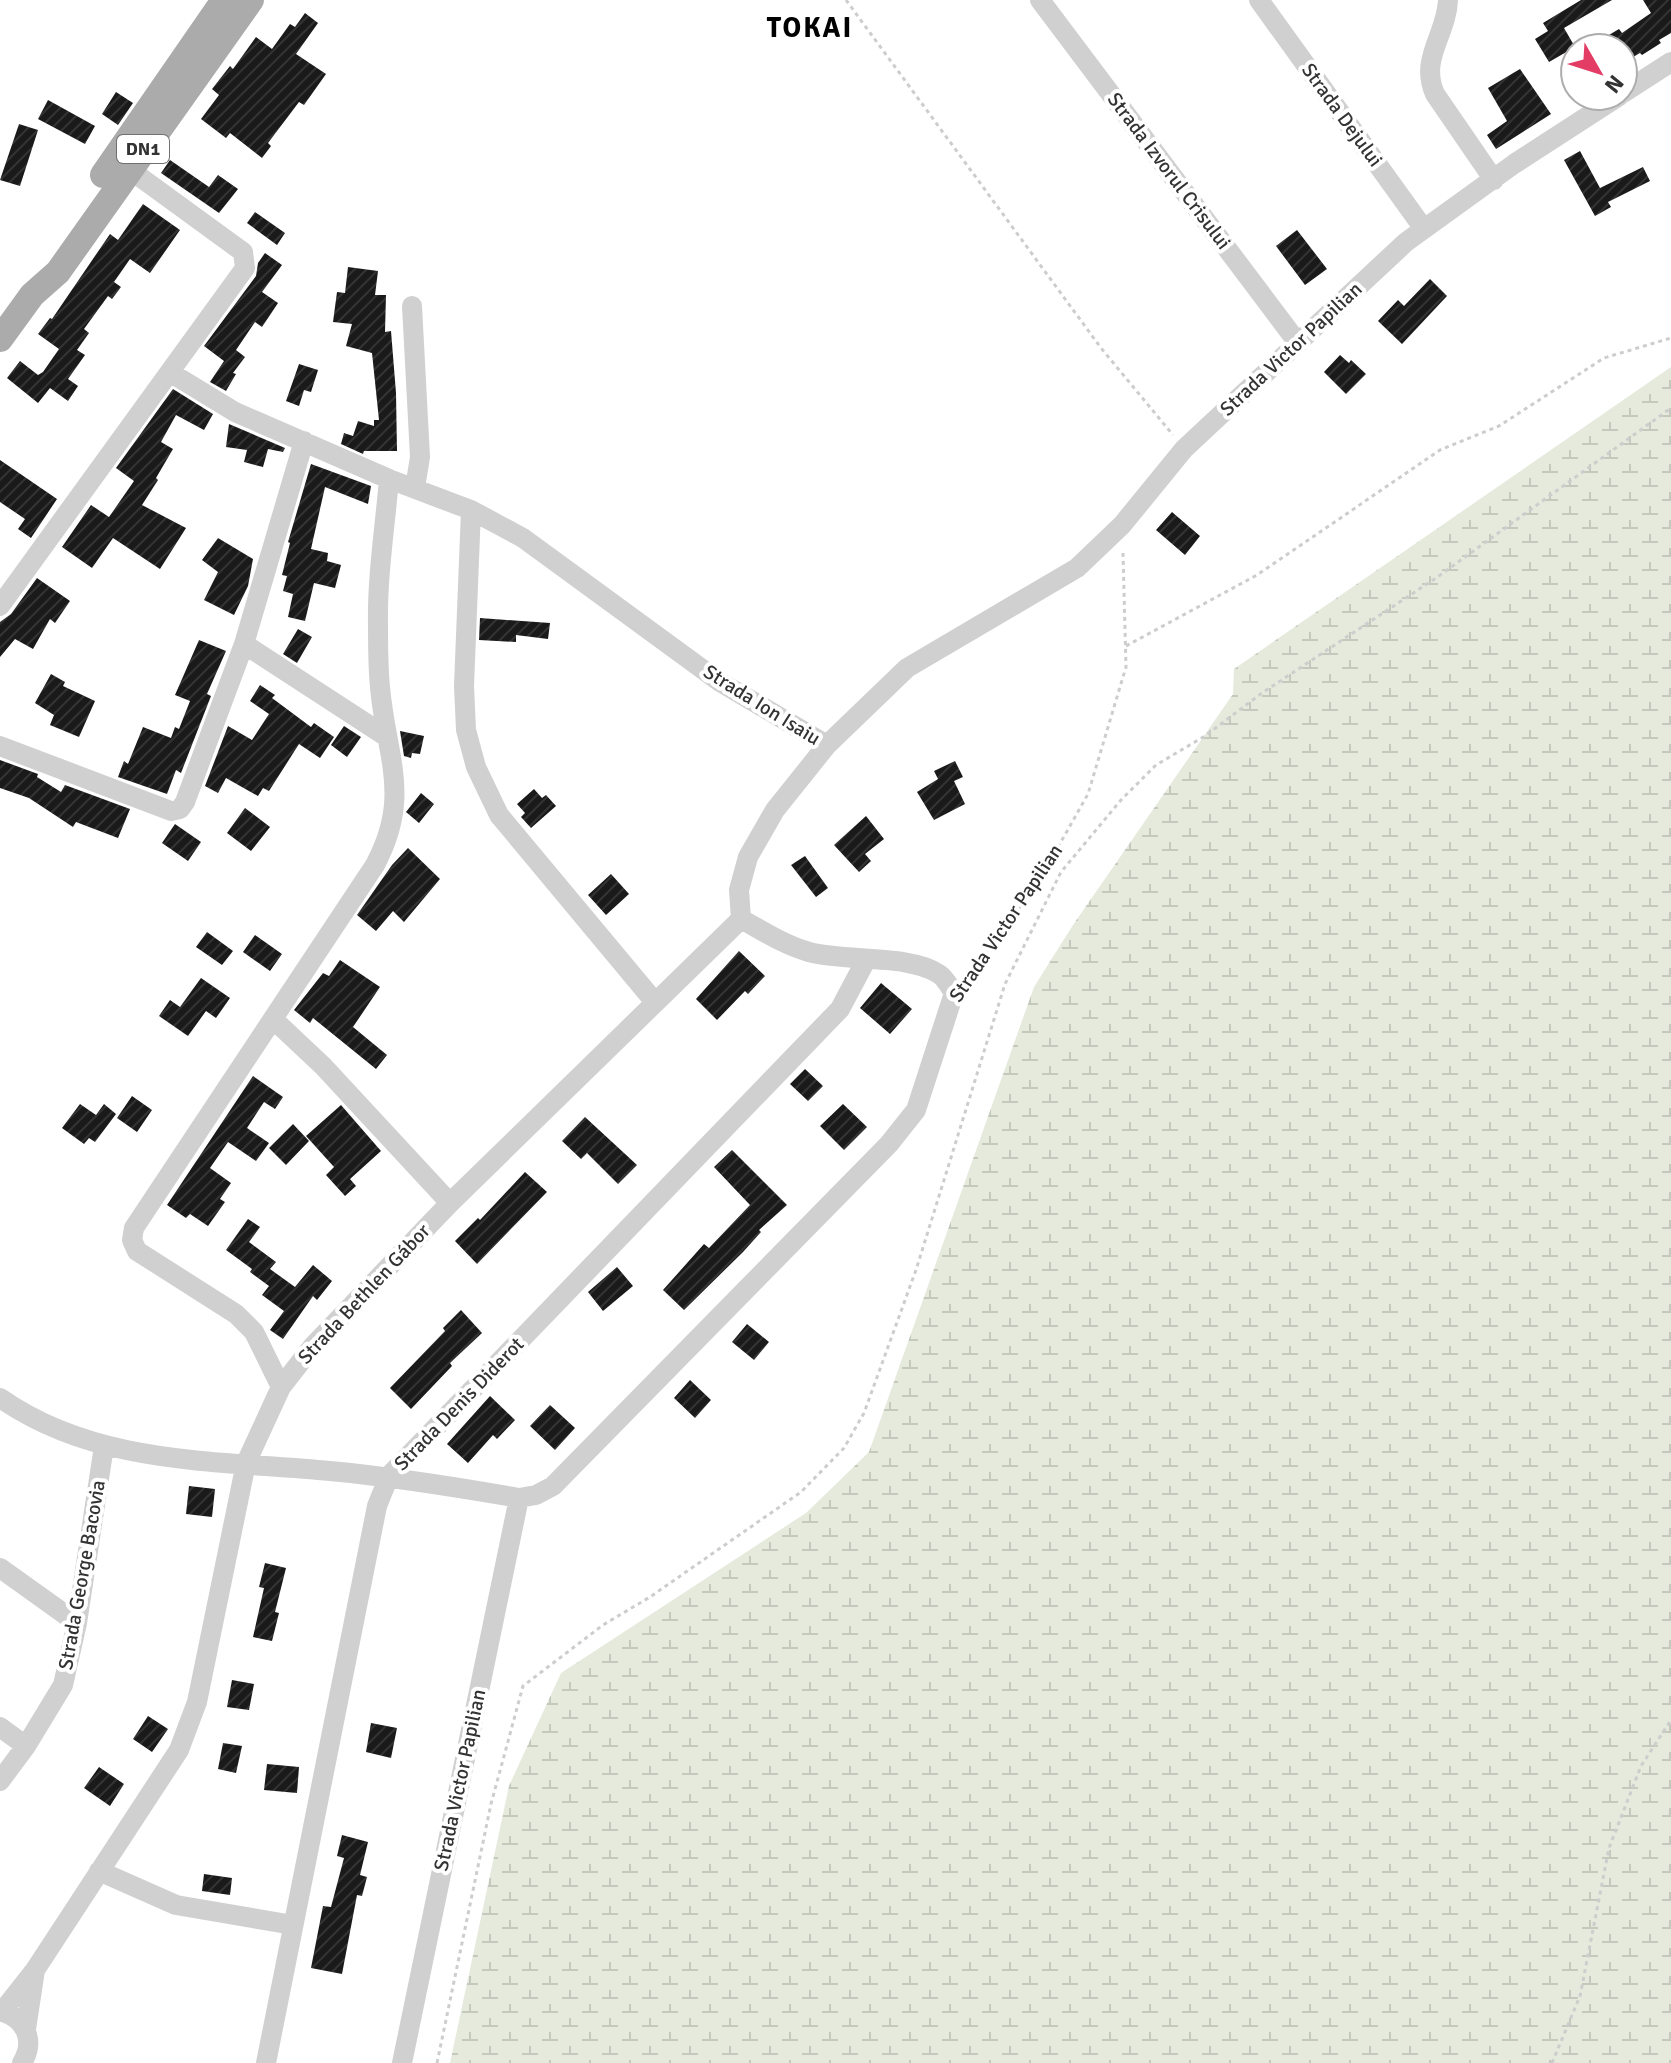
<svg xmlns="http://www.w3.org/2000/svg" width="1671" height="2063" font-family="Signika,sans-serif">
	<style>
		.wetland { fill: url(#wetland-marsh) }
		.building { fill: url(#building-hatch) }
		.lines { fill: none; stroke-linecap: round; stroke-linejoin: round }
		.path { stroke: #cdcdcd; stroke-width: 3; stroke-dasharray: 4 4; stroke-linecap: butt }
		.minor { stroke: #d0d0d0; stroke-width: 20 }
		.major { stroke: #ababab; stroke-width: 26 }
		.labels { text-anchor: middle; dominant-baseline: central; stroke-width: 8; stroke-linejoin: round; paint-order: stroke }
		.shield { fill: #fff; stroke: #707070; stroke-width: 2 }
		.shield-label { font-size: 18px; font-weight: bold; fill: #333 }
		.street-label { font-size: 20px; fill: #333; stroke: #fff }
		.district-label { font-size: 28px; font-weight: bold; letter-spacing: 2px; fill: #000; stroke: #fff }
	</style>
	<defs>
		<pattern id="wetland-marsh" width="20" height="14" patternUnits="userSpaceOnUse" patternTransform="scale(2)"><rect width="20" height="14" fill="#e5eadc"/><path d="M1 5h8M5 5V1M11 12h8M15 12V8" fill="none" stroke="#c5c9bd"/></pattern>
		<pattern id="building-hatch" width="6" height="6" patternUnits="userSpaceOnUse" patternTransform="scale(2)"><rect width="6" height="6" fill="#1a1a1a"/><path d="M-1 1l2-2M0 6l6-6M5 7l2-2" fill="none" stroke="#333"/></pattern>
	</defs>
	<rect width="100%" height="100%" fill="#fff"/>
	<!-- wetland -->
	<path class="wetland" d="M1671,367V2063H450L509,1786L561,1673L806,1513L869,1452L1034,987L1073,925L1233,694L1234,669Z"/>
	<!-- building -->
	<path class="building" d="M1581,0H1612L1564,28L1575,47L1549,62L1535,39L1548,31L1543,23Z
		M1643,0H1671V33L1659,40L1661,43L1642,55L1640,53L1623,63V48H1587L1619,29L1622,33L1651,13Z
		M305,13L318,23L296,54L326,74L304,105L299,102L268,143L271,146L262,158L230,133L226,138L201,119L219,95L212,89L230,66L233,69L256,37L272,49L290,24L295,27Z
		M1520,69L1551,114L1496,149L1487,135L1507,121L1488,88Z
		M116,92L133,103L118,125L102,114Z
		M48,100L95,126L85,144L38,119Z
		M19,124L38,130L20,186L0,180Z
		M1580,151L1600,188L1643,167L1650,181L1608,202L1611,207L1595,216L1564,160Z
		M170,160L209,187L218,175L238,189L219,213L161,173Z
		M143,204L180,230L150,273L130,259L114,282L121,287L112,299L108,296L84,329L89,333L77,350L85,355L68,379L78,386L68,401L50,388L38,403L7,378L20,361L38,375L43,372L59,349L38,334L50,318L52,319L110,234L118,240Z
		M255,212L285,233L277,245L247,223Z
		M1297,230L1327,269L1305,285L1276,246Z
		M265,253L282,265L262,292L278,303L262,327L255,322L236,350L245,357L233,373L236,374L226,391L210,382L224,361L204,346L256,276L258,263Z
		M348,267L378,271L375,295H386L385,332L391,331L396,393L397,451H364L363,454L341,444L344,433L353,436L358,421L374,426V420H379L372,353L346,346L352,324L333,322L337,292L345,293Z
		M1430,279L1447,296L1402,344L1378,321L1398,300L1404,306Z
		M1340,355L1349,363L1351,360L1366,374L1346,394L1324,372Z
		M299,364L318,370L311,392L304,390L299,406L286,401Z
		M173,389L213,414L204,430L176,415L161,442L173,449L156,478L158,480L142,505L186,528L160,569L113,538L92,568L62,547L91,505L109,517L134,481L116,468Z
		M229,424L285,448L283,452L268,449L263,467L244,462L247,450L226,447Z
		M0,460L57,499L31,538L18,529L25,519L0,502Z
		M311,464L371,486L368,504L325,487L311,549L328,553L327,561L341,565L335,588L314,583L305,621L288,617L293,594L283,591L287,576L282,575L290,543L288,542Z
		M1172,512L1200,536L1185,555L1156,530Z
		M218,538L253,559L248,586L234,615L204,600L218,572L202,560Z
		M37,578L70,601L55,623L50,619L33,649L15,639L0,657V622L11,614Z
		M480,618L550,623L548,639L516,635V642L479,640Z
		M298,629L312,637L297,663L283,654Z
		M199,640L226,651L207,694L211,696L181,773L176,770L167,794L118,777L124,761L128,764L143,727L171,738L175,727L179,729L190,701L175,695Z
		M51,674L65,682L63,686L95,701L79,737L50,725L54,715L35,703Z
		M260,685L275,695L272,698L311,727L314,723L334,737L320,758L299,744L269,791L263,788L258,796L226,778L218,793L205,786L228,726L252,740L269,714L250,701Z
		M344,726L361,737L347,757L331,745Z
		M400,731L424,736L420,754L412,753L411,758L404,756Z
		M0,760L38,774L37,777L61,792L65,785L130,809L118,838L76,822L73,827L29,798L0,788Z
		M955,761L963,777L954,781L965,804L934,820L917,792L938,779L934,771Z
		M534,789L542,798L546,795L556,806L531,828L521,817L525,813L517,804Z
		M421,793L434,804L419,823L406,812Z
		M245,808L270,827L251,851L227,833Z
		M866,816L884,839L865,854L871,861L859,872L834,845Z
		M175,824L201,842L188,861L162,843Z
		M408,848L440,879L404,922L393,911L376,931L357,915L392,865Z
		M805,856L828,888L816,897L791,865Z
		M611,874L629,894L606,915L588,895Z
		M207,932L233,951L222,965L196,947Z
		M255,935L282,954L270,971L243,952Z
		M739,951L765,976L748,994L745,991L717,1020L696,999Z
		M340,960L380,987L353,1027L387,1055L376,1069L313,1018L310,1023L294,1010L323,973L329,976Z
		M201,978L230,998L216,1018L206,1011L188,1036L159,1016L170,1000L180,1007Z
		M881,983L912,1009L890,1034L860,1008Z
		M805,1069L823,1086L808,1101L790,1084Z
		M253,1076L283,1097L275,1109L264,1102L247,1128L269,1143L256,1161L228,1142L210,1168L231,1183L220,1199L225,1202L208,1226L190,1214L186,1218L167,1205Z
		M132,1096L152,1110L137,1132L117,1118Z
		M80,1104L96,1115L104,1104L116,1114L95,1142L89,1138L84,1144L62,1128Z
		M843,1104L867,1127L844,1150L820,1126Z
		M341,1105L381,1151L350,1179L356,1186L345,1196L326,1175L334,1167L306,1136Z
		M585,1117L637,1165L618,1184L587,1153L581,1159L562,1141Z
		M293,1124L309,1141L286,1165L269,1148Z
		M732,1150L787,1205L759,1230L761,1232L743,1252L684,1310L663,1290L704,1244L709,1248L750,1205L714,1167Z
		M525,1172L547,1192L477,1264L455,1241L478,1218L480,1220Z
		M248,1219L260,1227L249,1242L276,1262L270,1269L295,1287L313,1265L332,1281L317,1300L313,1296L283,1339L270,1330L284,1311L262,1295L269,1286L250,1272L252,1269L226,1250Z
		M617,1267L633,1286L603,1311L588,1292Z
		M461,1310L482,1333L450,1363L452,1366L411,1409L390,1388L445,1331L443,1328Z
		M747,1324L769,1342L754,1360L732,1342Z
		M690,1380L711,1400L695,1418L674,1398Z
		M490,1396L515,1420L497,1439L493,1435L468,1463L447,1444Z
		M550,1405L575,1428L555,1450L530,1426Z
		M189,1486L215,1489L212,1517L186,1514Z
		M265,1563L286,1568L275,1612L279,1613L272,1641L253,1637L264,1588L259,1587Z
		M232,1680L254,1684L249,1710L227,1707Z
		M148,1716L168,1729L152,1752L133,1739Z
		M371,1723L397,1728L391,1758L366,1752Z
		M223,1743L242,1746L236,1773L218,1769Z
		M267,1764L299,1767L297,1793L264,1790Z
		M99,1767L124,1784L110,1806L84,1788Z
		M342,1835L368,1842L360,1875L367,1877L362,1896L357,1895L342,1974L311,1968L323,1906L331,1907L344,1858L337,1856Z
		M204,1874L232,1878L230,1895L202,1891Z"/>
	<g class="lines">
		<!-- path -->
		<path class="path" d="M846,0L1101,348L1173,435
			M1126,646L1257,575L1440,450L1499,426L1604,358L1671,338
			M966,978L1036,886L1088,794L1126,667L1123,553
			M437,2063L491,1804L523,1686L603,1625L650,1597L801,1492L844,1448L864,1413L916,1270L1005,984L1061,872L1121,800L1156,765L1205,736L1262,693L1436,578L1671,408
			M1552,2063L1580,1996L1609,1848L1641,1766L1671,1720"/>
		<!-- minor -->
		<path class="minor" d="M1040,0L1298,343
			M1259,0L1424,229
			M1448,0C1447,34 1419,59 1435,94L1494,180
			M1623,93L1671,62
			M412,306L420,457L415,488
			M171,373L235,412L389,479C385,527 377,577 378,625C378,646 378,667 380,687C386,757 412,796 375,865L134,1228L132,1240L137,1251L236,1314L254,1332L281,1387
			M389,479L471,510L523,538L720,682L827,745
			M471,510L464,686L466,730L476,767L499,815L654,1001
			M0,606L245,268L243,252L129,169
			M244,644L387,737
			M0,746L171,811L180,809L185,802L244,644L304,441
			M741,919L739,890L748,857L775,810L827,745L907,668L1077,568L1122,525L1184,449L1406,242L1514,164L1619,96
			M273,1019L323,1066L450,1203
			M0,1398C97,1466 217,1460 330,1471C394,1477 456,1487 519,1498L536,1495L553,1486L889,1144L916,1110L954,993C950,987 945,978 939,974C910,954 845,962 809,952C784,945 763,931 741,919
			M0,1568L77,1623
			M0,1727L26,1746
			M0,1781L26,1746L63,1685L77,1623L104,1446
			M99,1871L176,1905L293,1925
			M0,2011C25,2018 36,2040 22,2063
			M2,2012L35,1970L179,1750L197,1702L246,1463L281,1387L313,1346L450,1203L741,919
			M26,2029L35,1970
			M266,2063L377,1506L389,1476L840,1009L866,960
			M402,2063L519,1498"/>
		<!-- major -->
		<path class="major" d="M103,175L224,0
			M0,339L32,295L58,272L251,0"/>
	</g>
	<g class="labels">
		<!-- shield labels -->
		<rect class="shield" x="117" y="135" width="52" height="28" rx="6"/>
		<g class="shield-label">
			<text x="143" y="149">DN1</text>
		</g>
		<!-- street labels -->
		<g class="street-label">
			<text transform="translate(1342 115) rotate(54)">Strada Dejului</text>
			<text transform="translate(1169 171) rotate(53)">Strada Izvorul Crisului</text>
			<text transform="translate(1291 349) rotate(-43)">Strada Victor Papilian</text>
			<text transform="translate(762 705) rotate(32)">Strada Ion Isaiu</text>
			<text transform="translate(1006 923) rotate(-56)">Strada Victor Papilian</text>
			<text transform="translate(364 1294) rotate(-47)">Strada Bethlen Gábor</text>
			<text transform="translate(459 1404) rotate(-46)">Strada Denis Diderot</text>
			<text transform="translate(82 1575) rotate(-80)">Strada George Bacovia</text>
			<text transform="translate(460 1780) rotate(-78)">Strada Victor Papilian</text>
		</g>
		<!-- district labels -->
		<g class="district-label">
			<text x="810" y="28">TOKAI</text>
		</g>
	</g>
	<!-- north arrow -->
	<g transform="translate(1599 72) rotate(129)"><circle r="38" fill="#ffffff" stroke="#adadad" stroke-width="2"/>
	<path d="M0-6L14 30L0 20L-14 30Z" fill="#e33c65"/>
	<text y="-12" font-size="22" font-weight="bold" text-anchor="middle" fill="#333333">N</text>
	</g>
</svg>
